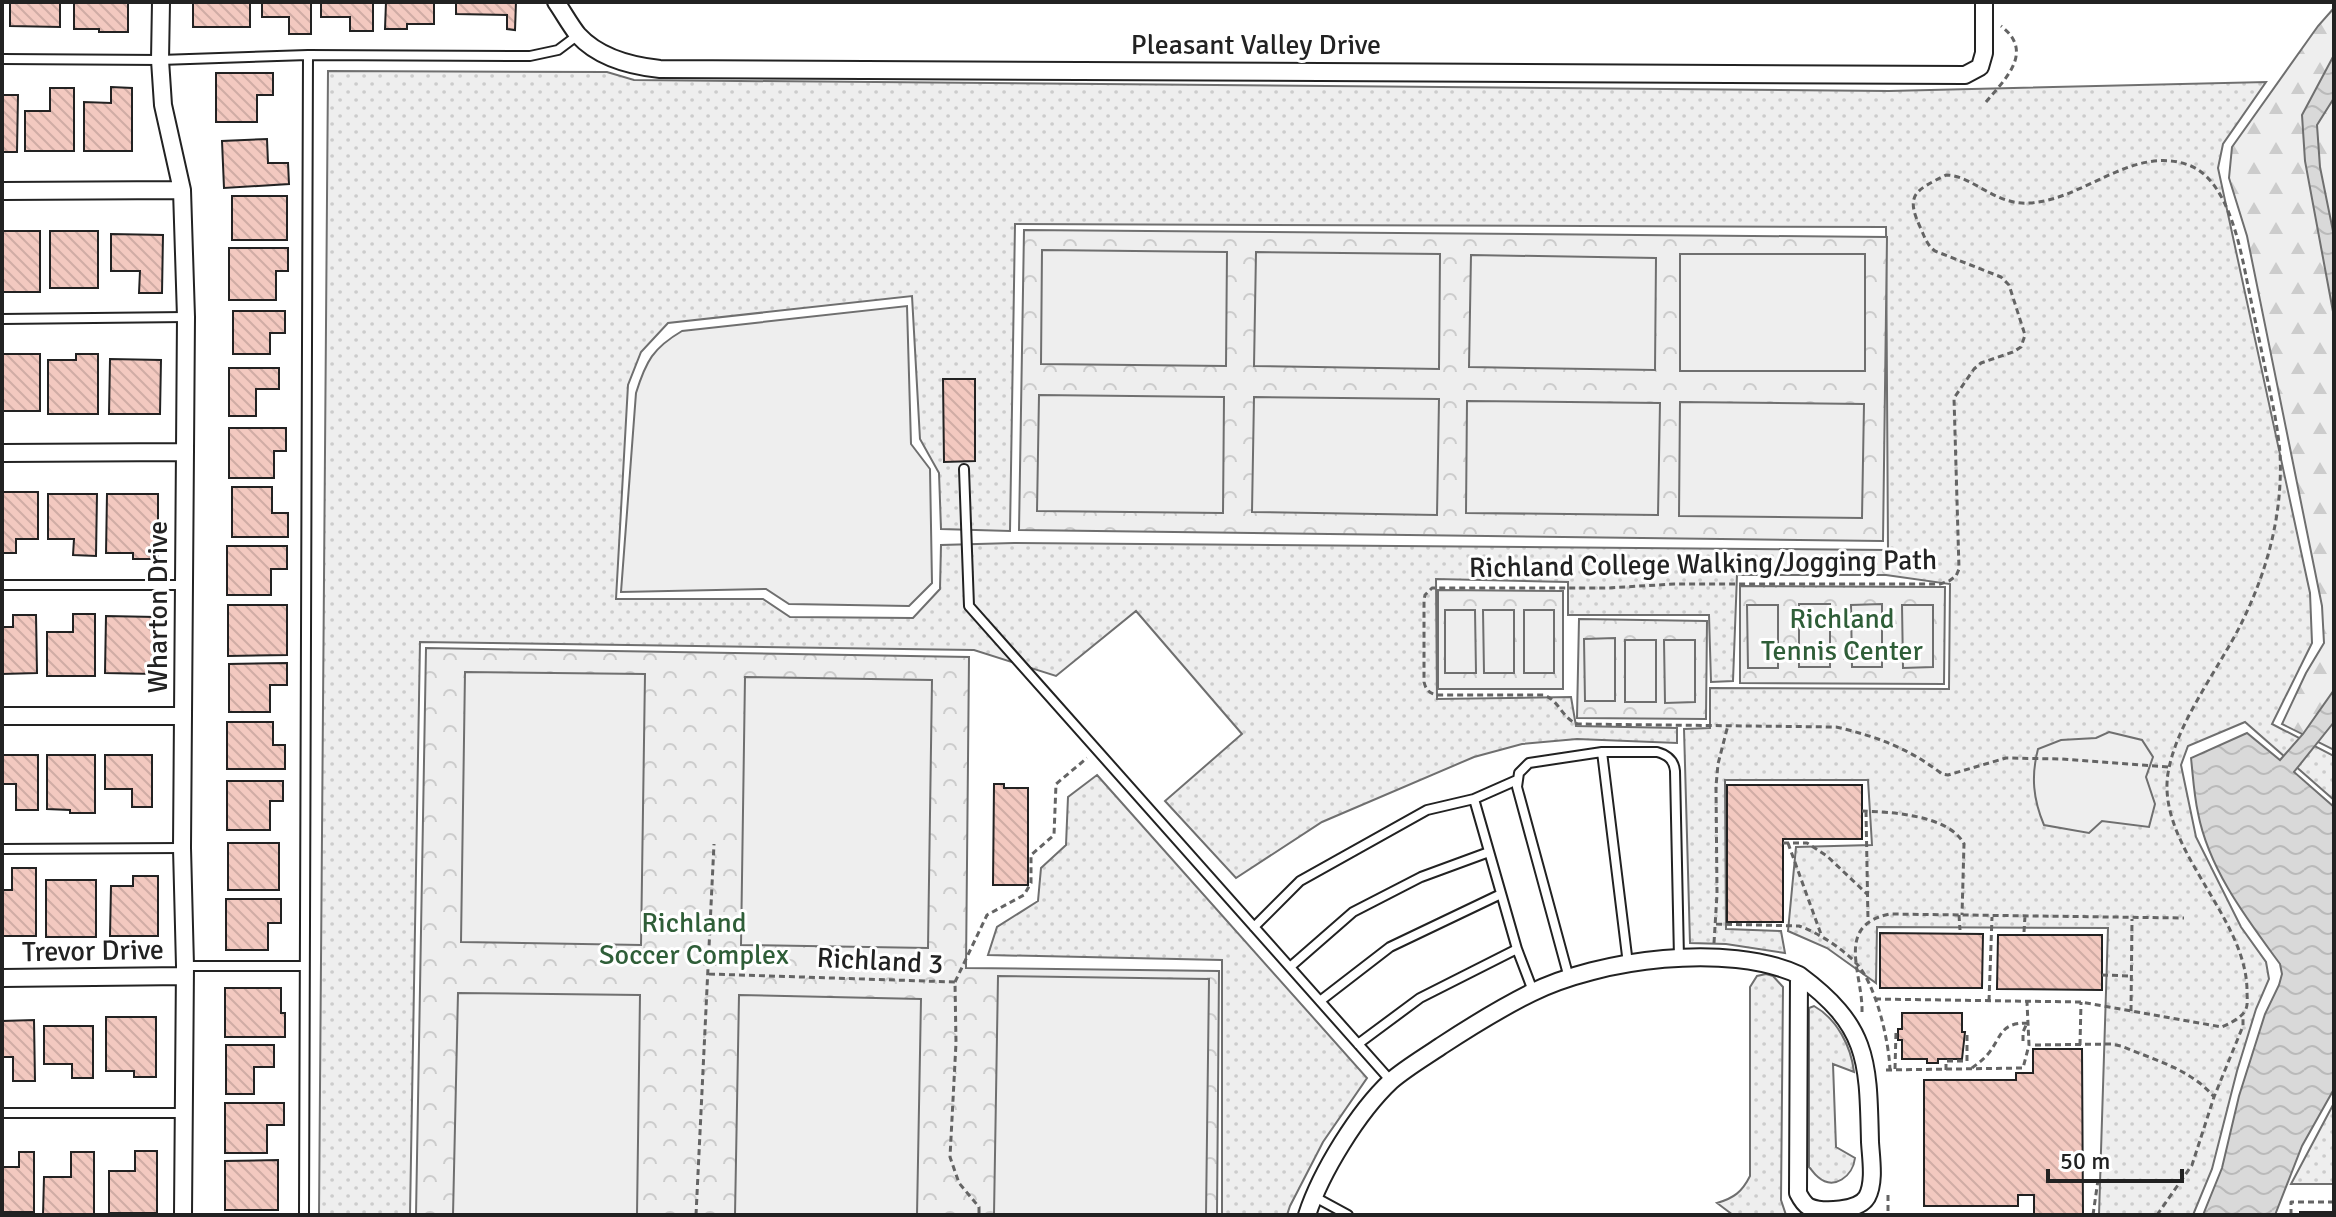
<svg xmlns="http://www.w3.org/2000/svg" width="2336" height="1217" font-family="Signika,sans-serif">
	<style>
		.grass { fill: url(#grass-dots); stroke: #6f6f6f; stroke-width: 2; fill-rule: evenodd }
		.forest { fill: url(#forest-firs); stroke: #6f6f6f; stroke-width: 2 }
		.park { fill: url(#park-crowns); stroke: #6f6f6f; stroke-width: 2 }
		.pitch { fill: #eee; stroke: #6f6f6f; stroke-width: 2 }
		.water { fill: url(#water-waves); stroke: #6f6f6f; stroke-width: 2 }
		.building { fill: url(#building-back-hatch); stroke: #222; stroke-width: 2 }
		.lines { fill: none; stroke-linecap: round; stroke-linejoin: round }
		.service-casing { stroke: #222; stroke-width: 12 }
		.minor-casing { stroke: #222; stroke-width: 20 }
		.path { stroke: #646464; stroke-width: 3; stroke-dasharray: 6 4; stroke-linecap: butt }
		.service { stroke: #fff; stroke-width: 8 }
		.minor { stroke: #fff; stroke-width: 16 }
		.labels { text-anchor: middle; dominant-baseline: central; stroke-width: 6; stroke-linejoin: round; paint-order: stroke }
		.street-label { font-size: 28px; fill: #222; stroke: #fff }
		.park-label { font-size: 28px; fill: #2f5e38; stroke: #fff }
	</style>
	<defs>
		<pattern id="grass-dots" width="8" height="8" patternUnits="userSpaceOnUse" patternTransform="scale(2)"><rect width="8" height="8" fill="#eee"/><path d="M2 2h.1M6 6h.1" fill="none" stroke="#ccc" stroke-width="1.8" stroke-linecap="round"/></pattern>
		<pattern id="forest-firs" width="22" height="20" patternUnits="userSpaceOnUse" patternTransform="scale(2)"><rect width="22" height="20" fill="#eee"/><path d="M5 1l3.5 6h-7zM16 11l3.5 6h-7z" fill="#ccc"/></pattern>
		<pattern id="park-crowns" width="20" height="18" patternUnits="userSpaceOnUse" patternTransform="scale(2)"><rect width="20" height="18" fill="#eee"/><path d="M2 6a3 3 0 1 1 6 0M12 15a3 3 0 1 1 6 0" fill="none" stroke="#ccc"/></pattern>
		<pattern id="water-waves" width="16" height="10" patternUnits="userSpaceOnUse" patternTransform="scale(2)"><rect width="16" height="10" fill="#d9d9d9"/><path d="M0 5q4-4 8 0t8 0" fill="none" stroke="#bababa"/></pattern>
		<pattern id="building-back-hatch" width="6" height="6" patternUnits="userSpaceOnUse" patternTransform="scale(2)"><rect width="6" height="6" fill="#f3c9c0"/><path d="M-1 5l2 2M0 0l6 6M5-1l2 2" fill="none" stroke="#d0aca5"/></pattern>
	</defs>
	<rect width="100%" height="100%" fill="#fff"/>
	<!-- grass -->
	<path class="grass" d="M328,71L607,72L634,80L1889,91L2266,82L2223,144L2218,168L2310,593L2312,643L2272,724L2334,756V800L2245,722L2188,746L2181,765L2196,837L2241,927L2266,962L2269,979L2256,1009L2237,1071L2212,1169L2193,1215H2099L2108,928L1877,927L1876,983L1827,948L1788,931L1796,847L1872,845L1868,780H1725L1726,929L1781,931L1785,953L1726,944L1690,943L1684,729L1710,728V688L1949,689L1950,584L1886,575H1737L1733,681L1711,682L1709,615H1568V582L1436,579L1437,699L1571,697L1576,726L1677,728V743L1577,739L1522,744L1474,757L1322,822L1236,878L1165,801L1242,734L1136,611L1056,676L974,650L420,642L410,1215H319ZM1015,224L1886,227L1888,550L1014,543L941,545L940,589L913,618L790,617L763,599H616L628,385L641,352L668,323L912,296L920,439L939,473L941,529L1010,531Z
		M1097,775L1367,1078L1323,1142L1290,1206L1287,1215H1222V960L988,955L997,927L1038,901L1041,868L1066,845L1068,797Z
		M1766,974L1773,976L1783,987L1781,1200L1786,1215H1733L1717,1203C1734,1198 1742,1192 1750,1176V987L1757,976Z
		M1814,1006C1837,1019 1851,1046 1854,1072L1833,1064L1836,1147L1855,1158C1853,1176 1834,1191 1818,1177C1814,1174 1812,1170 1809,1167V1008Z
		M2334,1103V1184H2291Z"/>
	<!-- forest -->
	<path class="forest" d="M2334,8V750L2282,724L2306,673L2324,643L2322,606L2247,236L2229,178L2232,147L2318,26Z"/>
	<!-- park -->
	<path class="park" d="M1024,230L1887,237L1883,541L1019,530Z
		M1740,586L1945,587L1944,684L1740,683Z
		M1438,590L1563,591V689H1438Z
		M1579,619L1707,621L1706,719L1577,718Z
		M426,648L969,657L966,968L1219,971L1217,1215H416Z"/>
	<!-- pitch -->
	<path class="pitch" d="M1042,250L1227,252L1226,366L1041,364Z
		M1256,252L1440,254L1439,369L1254,366Z
		M1680,254H1865V371H1680Z
		M1471,255L1656,258L1655,370L1469,367Z
		M907,306L911,444L930,469L932,583L909,606L789,604L766,589L621,592L636,393C646,361 653,348 682,331Z
		M1039,395L1224,397L1223,513L1037,511Z
		M1254,397L1439,399L1437,515L1252,512Z
		M1467,401L1660,403L1658,515L1466,513Z
		M1680,402L1864,404L1862,518L1679,516Z
		M1799,604H1830V667H1799Z
		M1882,604V667H1852L1851,605Z
		M1747,605H1778V668H1748Z
		M1902,605H1933V667L1903,668Z
		M1445,610H1475L1476,673H1445Z
		M1483,610H1514V673H1484Z
		M1524,610H1554V673H1524Z
		M1615,638V701H1585L1584,639Z
		M1625,640H1656V702H1625Z
		M1664,640H1695V702L1665,703Z
		M465,672L645,674L641,945L461,942Z
		M745,677L932,680L928,948L741,945Z
		M2109,732L2142,740L2153,757L2146,777L2155,804L2149,827L2102,821L2089,833L2044,825C2033,799 2031,776 2038,749L2061,740L2096,738Z
		M998,976L1209,979L1206,1215H994Z
		M458,993L640,995L637,1215H453Z
		M739,995L921,999L917,1215H735Z"/>
	<!-- water -->
	<path class="water" d="M2334,55V98L2317,125L2320,167L2334,236V317L2305,161L2302,115Z
		M2334,690V722L2294,772L2334,807V1089L2302,1146L2275,1215H2203L2222,1168L2239,1096L2265,1014L2279,985L2282,974L2280,964C2247,919 2209,870 2198,813C2194,795 2193,776 2191,758L2247,733L2280,760L2303,734Z"/>
	<!-- building -->
	<path class="building" d="M10,2H60V27L10,26Z
		M74,2H128V32H99V29H74Z
		M193,2H250V27H193Z
		M262,2H311V34H289V17H262Z
		M321,2H373V31H350V17H321Z
		M386,2H434V24H407V29H385Z
		M456,2H516L515,30L507,29V15L456,14Z
		M216,73H273V95H257V122H216Z
		M111,87L132,88V151H84V102L111,103Z
		M50,88H74V151H25V111H50Z
		M2,95H18L17,152H2Z
		M267,139L268,163H288L289,184L224,188L222,141Z
		M232,196H287V240H232Z
		M2,231H40V292H2Z
		M50,231H98V288H50Z
		M111,234L163,235L162,293H139L140,271H111Z
		M229,248H288V271H276V300H229Z
		M233,311H285V333H270V354H233Z
		M2,354H40V411H2Z
		M76,354H98V414H48V360H76Z
		M110,359L161,360L160,414H109Z
		M229,368H279V389H256V416H229Z
		M943,379H975V461L944,462Z
		M229,428H286V451H274V478H229Z
		M232,487H272V513H288V537H232Z
		M2,492H38V539H16V553H2Z
		M48,494H97L96,556L73,555L74,539H48Z
		M107,494H158V559H133V553H106Z
		M227,546H287V569H271V595H227Z
		M228,605H287V655L228,656Z
		M73,614H95V676H47V632H73Z
		M13,615H36L37,673L2,674V627H13Z
		M106,616L156,617L155,674L105,673Z
		M287,663V685H270V712H229V664Z
		M227,722H273V745H285V769H227Z
		M2,755H38V810H16V784H3L2,809Z
		M47,755H95V813H70V810L47,809Z
		M105,755H152V807H132V789H105Z
		M227,781H283V801H270V830H227Z
		M994,784H1004V788H1028V885H993Z
		M1727,785H1862V839H1783V922H1727Z
		M228,843H279V890H228Z
		M12,868H36V936H2V890H12Z
		M133,876H158V936H110L111,886H133Z
		M46,880H96V937H46Z
		M226,899H281V923H268V950H226Z
		M1880,933L1983,934L1982,988H1880Z
		M1998,935H2102V990L1997,989Z
		M225,988H281V1013H285V1037H225Z
		M1902,1013H1962V1032H1965L1962,1059H1938V1063H1927V1059H1902V1040H1898V1029H1902Z
		M106,1017H156V1077H134V1071H106Z
		M34,1020L35,1081H13V1057H2V1021Z
		M44,1026H93V1078H72V1064H44Z
		M226,1045H274V1067H254V1094H226Z
		M2033,1049H2082L2083,1215H2034V1195H2018V1206H1924V1080H2016V1073H2033Z
		M225,1103H284V1125H267V1153H225Z
		M135,1151H157V1213H109V1171H135Z
		M19,1152H34V1212H2V1167H19Z
		M71,1152H94V1215H43L44,1177H71Z
		M278,1160V1210H225V1161Z
		M2300,1212H2334V1215H2300Z"/>
	<g class="lines">
		<defs>
			<path id="service" d="M2,59L160,60L308,55L530,56L558,50L578,35
				M2,319L186,317
				M964,469L969,606L1391,1081
				M2,585H183
				M1602,752L1628,964
				M1474,799L1517,780
				M2,849L181,848
				M1254,927L1300,881L1427,810L1474,799L1517,949
				M185,966H304
				M1290,967L1353,912L1421,877L1489,852
				M1569,978L1517,787L1519,773L1529,763L1602,752H1657C1668,755 1674,760 1675,771L1679,958
				M1320,1001L1390,947L1501,894
				M1358,1044L1420,998L1517,949L1533,991
				M2,1113H183
				M1313,1196L1348,1215
				M304,1215L308,55"/>
			<path id="minor" d="M161,2L160,60L163,105L182,190L186,317L182,848L185,966L183,1215
				M556,2C563,12 570,25 578,35C599,58 631,66 660,69L1965,75L1980,67L1984,53V2
				M2,191L182,190
				M2,453L185,452
				M2,716H183
				M1799,975C1869,1027 1868,1060 1870,1142C1871,1159 1875,1182 1867,1197C1859,1211 1823,1213 1809,1207C1804,1204 1801,1199 1798,1193Z
				M2,978L185,976
				M1307,1215C1321,1172 1358,1112 1391,1081C1406,1068 1425,1057 1441,1046C1470,1027 1499,1009 1531,993C1599,959 1728,942 1799,975"/>
		</defs>
		<!-- service casing -->
		<use href="#service" class="service-casing"/>
		<!-- minor casing -->
		<use href="#minor" class="minor-casing"/>
		<!-- path -->
		<path class="path" d="M1986,102C2005,79 2035,52 2001,26
			M1862,811C1891,812 1949,815 1964,844L1962,915
			M1866,811L1868,921
			M1783,843H1807L1827,856L1867,894
			M1788,843L1822,937
			M1959,915L1960,930
			M1716,924L1799,926C1817,932 1843,949 1856,963C1876,984 1889,1041 1890,1070
			M2024,932L2025,916
			M1714,943L1717,894L1716,786L1718,764L1728,725
			M709,974L955,982L956,1043L950,1157L959,1183L979,1207V1215
			M2102,975L2130,976
			M955,982L987,915L1024,895L1031,883V855L1054,835L1056,784L1087,758
			M1875,999L2081,1002L2222,1027C2229,1024 2243,1017 2246,1009C2248,1004 2247,997 2247,991C2247,915 2152,844 2169,768C2179,719 2220,667 2242,622C2268,569 2283,513 2280,453C2278,429 2273,405 2268,382C2261,348 2254,315 2247,281C2240,246 2228,182 2191,166C2135,143 2084,200 2030,203C1995,206 1972,175 1946,175C1914,191 1905,195 1921,229C1925,238 1927,245 1935,251L2001,277L2009,285L2025,335L2021,347L2013,352L1981,363L1974,369L1954,398L1959,569L1956,576L1949,581L1940,584H1674L1608,588H1432L1425,595L1424,600V682C1426,690 1429,693 1437,695H1544C1560,701 1562,719 1578,724L1836,727C1876,736 1910,749 1942,774L1948,775L2006,758L2061,759L2169,767
			M1989,1001L1992,917
			M2131,1011L2132,919
			M1862,1012C1863,973 1834,925 1890,914L2184,918
			M2023,1041V1032L2027,1023
			M2035,1045L2111,1044L2121,1046C2154,1060 2191,1069 2214,1097
			M2080,1045L2081,1002
			M1972,1068C1977,1064 1983,1060 1988,1054C2002,1037 1999,1023 2027,1023
			M1895,1069L1896,1032H1898
			M1886,1070L2023,1068L2029,1045L2027,1002
			M1946,1070V1061H1967V1034H1965
			M1888,1195V1215
			M696,1215L714,844
			M2093,1215L2098,1180
			M2157,1215L2192,1165L2214,1097L2243,1026V1015
			M2291,1215V1202H2334"/>
		<!-- service -->
		<use href="#service" class="service"/>
		<!-- minor -->
		<use href="#minor" class="minor"/>
	</g>
	<g class="labels">
		<!-- street labels -->
		<g class="street-label">
			<text x="1256" y="45">Pleasant Valley Drive</text>
			<text transform="translate(1703 564) rotate(-1)">Richland College Walking/Jogging Path</text>
			<text transform="translate(158 607) rotate(-90)">Wharton Drive</text>
			<text transform="translate(93 951) rotate(-1)">Trevor Drive</text>
			<text transform="translate(880 961) rotate(3)">Richland 3</text>
		</g>
		<!-- park labels -->
		<g class="park-label">
			<text x="1842" y="619">Richland<tspan x="1842" dy="32">Tennis Center</tspan></text>
			<text x="694" y="923">Richland<tspan x="694" dy="32">Soccer Complex</tspan></text>
		</g>
	</g>
	<!-- border -->
	<rect width="2336" height="1217" fill="none" stroke="#222222" stroke-width="8"/>
	<!-- scale -->
	<path d="M2048 1169v12h134v-12" fill="none" stroke="#222222" stroke-width="4"/>
	<text x="2060" y="1169" font-size="24" fill="#222222" stroke="#ffffff" stroke-width="6" paint-order="stroke">50 m</text>
</svg>
